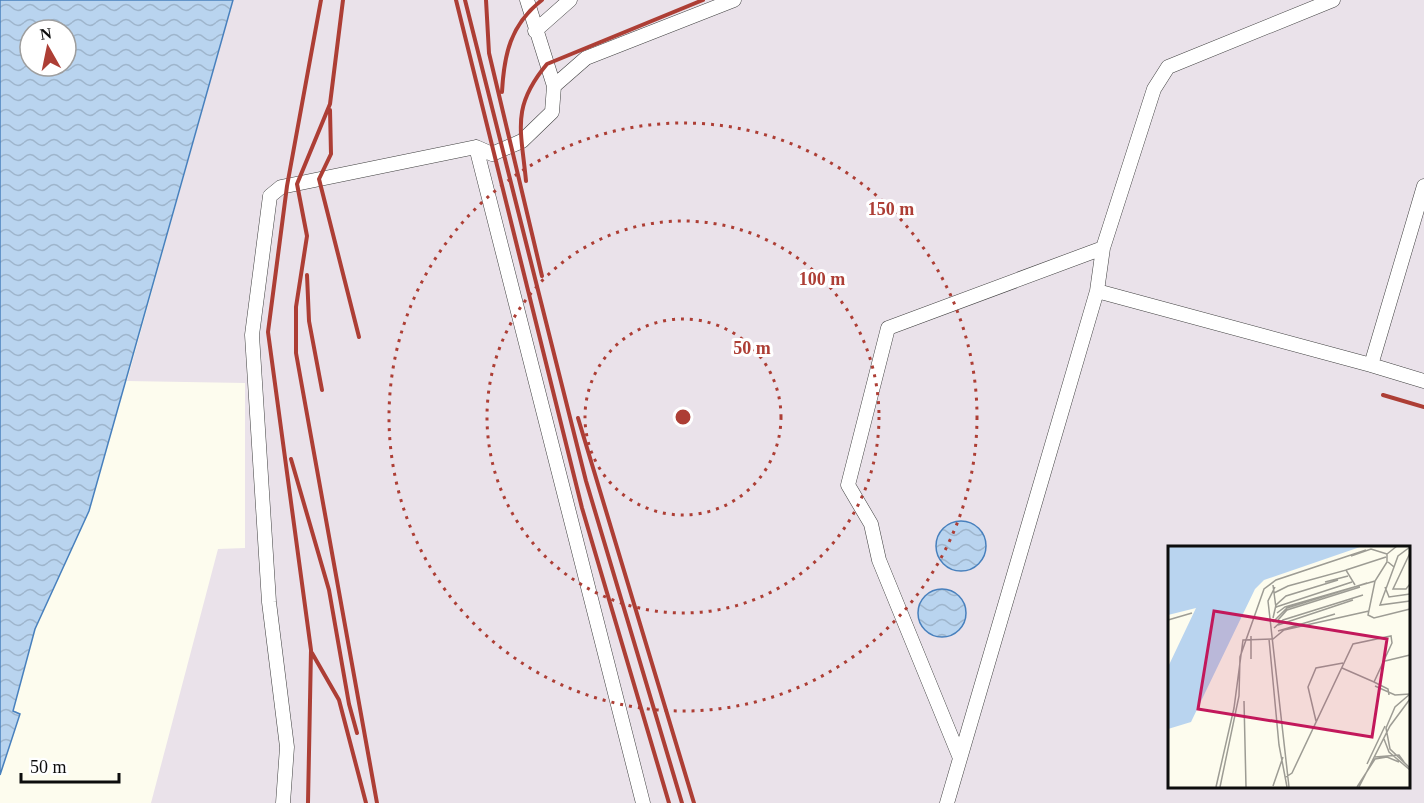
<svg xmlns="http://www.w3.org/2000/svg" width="1424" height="803" font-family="Georgia,serif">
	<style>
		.industrial { fill: #eae2ea; fill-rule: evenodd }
		.water { fill: url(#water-waves); stroke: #4880bd; stroke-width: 1.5; fill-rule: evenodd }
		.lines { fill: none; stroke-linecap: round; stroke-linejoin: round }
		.minor-casing { stroke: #404040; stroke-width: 15 }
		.minor { stroke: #fff; stroke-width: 14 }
		.rail { stroke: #ad3e35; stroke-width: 4 }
		.ring { fill: none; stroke: #ad3e35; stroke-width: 3; stroke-dasharray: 3 6 }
		.inset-road { fill: none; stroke: #9d9c94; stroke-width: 1.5 }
		.view { fill: #c2185b; fill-opacity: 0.15; stroke: #c2185b; stroke-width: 3 }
		.inset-edge { fill: none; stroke: #0d0d0d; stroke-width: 3 }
		.centre { fill: #ad3e35; stroke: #fff; stroke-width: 3 }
		.ring-label { font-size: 18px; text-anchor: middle; font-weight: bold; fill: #ad3e35; stroke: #fff; stroke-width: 6; stroke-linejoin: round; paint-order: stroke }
	</style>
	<defs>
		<pattern id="water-waves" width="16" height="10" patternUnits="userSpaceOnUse" patternTransform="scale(1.5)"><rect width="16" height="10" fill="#b9d4ef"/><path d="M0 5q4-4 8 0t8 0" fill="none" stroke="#9eb5cc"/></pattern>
	</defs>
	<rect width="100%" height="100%" fill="#fdfcee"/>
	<!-- industrial -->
	<path class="industrial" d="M233,0H1424V803H151L218,549L245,548V383L127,381ZM1169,548H1408V786H1169Z"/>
	<!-- water -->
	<path class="water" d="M0,0H233L89,511L35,629L13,711L20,714L0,775ZM30,30H66V66H30Z
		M936 546a25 25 0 1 1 50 0a25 25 0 1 1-50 0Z
		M918 613a24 24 0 1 1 48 0a24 24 0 1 1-48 0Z"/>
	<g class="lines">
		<defs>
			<path id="minor" d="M527,0L554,86
				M535,31L570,0
				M476,147L643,803
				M1097,291L1371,365L1424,186
				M1371,365L1424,381
				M960,758L879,560L871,524L848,485L888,328L1103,248
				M283,803L287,747L269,602L252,335L270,196L281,187L476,147L492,154L522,141L552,112L554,86L586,58L734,0
				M947,803L1097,291L1103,248L1154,89L1168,67L1333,0"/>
		</defs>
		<!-- minor casing -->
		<use href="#minor" class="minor-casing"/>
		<!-- minor -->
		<use href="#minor" class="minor"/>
		<!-- rail -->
		<path class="rail" d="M343,0L330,104L297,184L307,236L296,307V353L377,803
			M456,0L582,508L669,803
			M465,0L586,481L682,803
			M486,0L489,53L542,276
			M502,92C504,55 510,25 542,0
			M330,110L331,154L319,179L359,337
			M526,181C521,129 511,107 547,64L703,0
			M307,275L309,321L322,390
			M1383,395L1424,407
			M578,418L694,803
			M291,459L329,590L349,704L357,733
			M312,653L339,700L366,803
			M308,803L311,650L268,332L287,186L321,0"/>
	</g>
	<!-- distance rings -->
	<g class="ring">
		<circle cx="683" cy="417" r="98"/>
		<circle cx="683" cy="417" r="196"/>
		<circle cx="683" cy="417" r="294"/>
	</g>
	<!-- overview -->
	<g transform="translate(1168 546)">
		<rect width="242" height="242" fill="#fdfcee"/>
		<path d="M0,0H195L96,34L87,43L23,176L0,183V121L28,62L0,69Z" fill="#b9d4ef"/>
		<path class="inset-road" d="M229,0L219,8V16L207,35L200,69L206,72L242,63M242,7L225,43H238L242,38M183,10L203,3L219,8M220,16L226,21L212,59L242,55M226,21L230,10L242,1M178,24L218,11M157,36L180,30M105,39L108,62M107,41L100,55L121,241M217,41L221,51L242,48M106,47L120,40L178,24L187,39M108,61L184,36M109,67L117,61L207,35M105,72L108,59L118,50L170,34M0,74L24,67M110,74L119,64L192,41M105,76L119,62L199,37M110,79L185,54M106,82L115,74L195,49M110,85L167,68M101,93L111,199L119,241M83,113V90M217,115L242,109M206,136L220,143L221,149M207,140L227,149L242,148M242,148L227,161L218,182L222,203L242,222M76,155L78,241M148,175L140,141L148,122L175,117M216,193L221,206L242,224M207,211L231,209L236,216M199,218L217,180M118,231L124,227L185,98L223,90L224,97L206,136L174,122M105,240L115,211M48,241L66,162L75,94L105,93L116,84L201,65M52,241L71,150L72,111L96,43L108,34L198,4M189,241L207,213L219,211L231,216M191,241L222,180L242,153"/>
		<path class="view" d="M46,65L219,93L204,191L30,163Z"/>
		<rect width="242" height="242" class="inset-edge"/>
	</g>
	<circle cx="683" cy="417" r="9" class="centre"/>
	<g class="ring-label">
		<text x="891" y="215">150 m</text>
		<text x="822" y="285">100 m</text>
		<text x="752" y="354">50 m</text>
	</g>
	<!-- north arrow -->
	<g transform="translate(48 48) rotate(351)"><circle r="28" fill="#ffffff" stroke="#9e9e9e" stroke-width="1.5"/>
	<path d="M0-4.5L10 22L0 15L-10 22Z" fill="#ad3e35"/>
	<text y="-9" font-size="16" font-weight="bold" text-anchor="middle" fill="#0d0d0d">N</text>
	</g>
	<!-- scale -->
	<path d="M21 773v9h98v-9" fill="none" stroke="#0d0d0d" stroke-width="3"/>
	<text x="30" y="773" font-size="18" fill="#0d0d0d" stroke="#ffffff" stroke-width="4.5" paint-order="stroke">50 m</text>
</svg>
